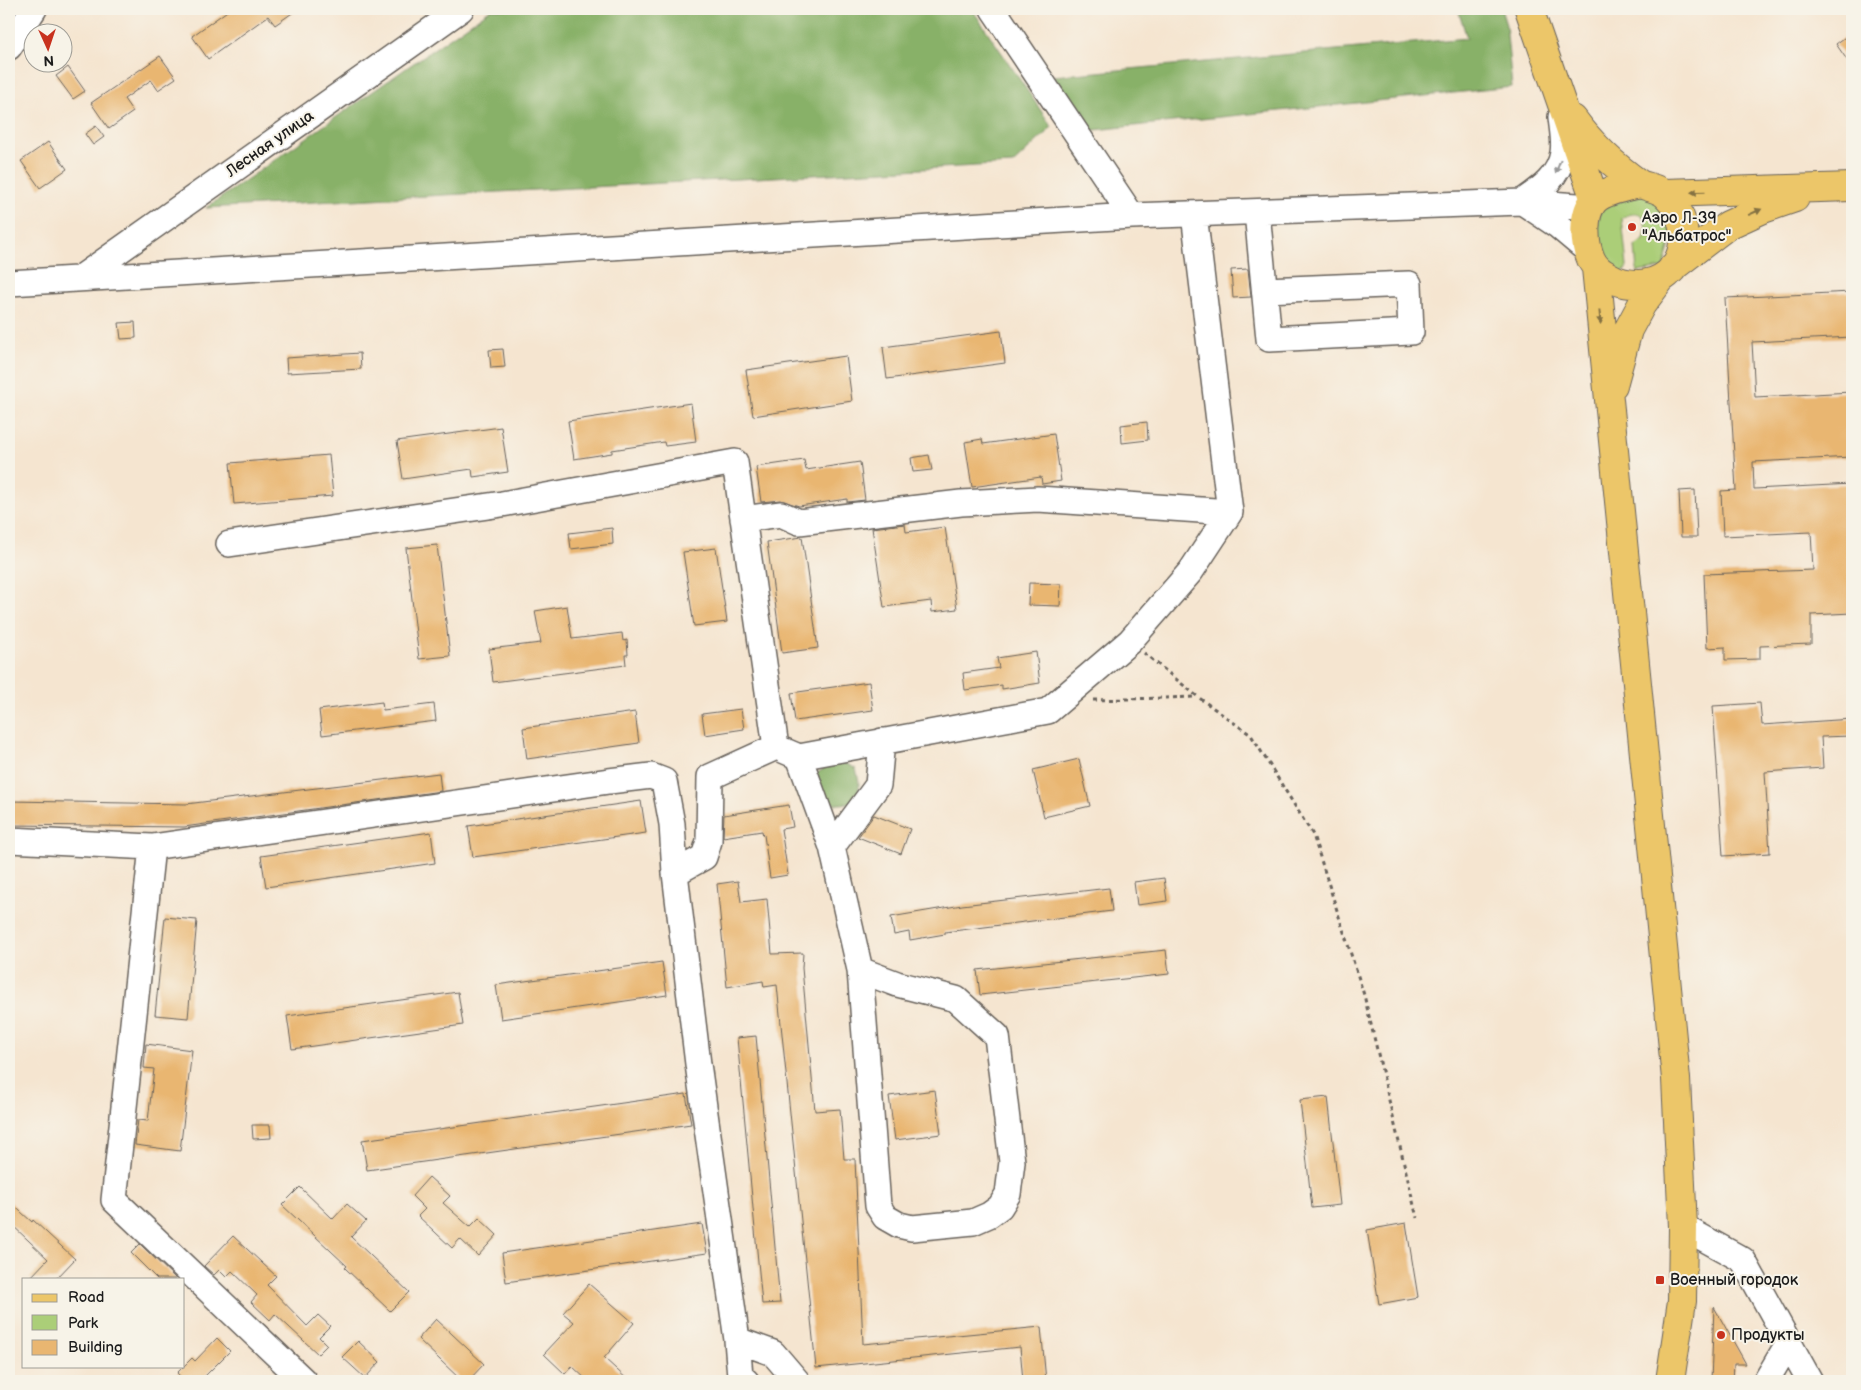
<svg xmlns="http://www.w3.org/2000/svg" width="1861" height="1390" font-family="'Balsamiq Sans',sans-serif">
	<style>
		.green { fill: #abce78; stroke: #64754a }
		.forest { fill: #88b168; stroke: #526642 }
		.building { fill: #e9b671 }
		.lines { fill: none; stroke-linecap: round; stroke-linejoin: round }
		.minor-casing { stroke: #68625b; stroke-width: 28 }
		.major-casing { stroke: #68625b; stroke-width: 30 }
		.path { stroke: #68625b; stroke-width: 3; stroke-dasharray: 4 4; stroke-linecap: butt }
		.minor { stroke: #fff; stroke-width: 25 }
		.major { stroke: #ecc669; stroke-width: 28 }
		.oneway { fill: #999 }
		.oneway2 { fill: #847142 }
		.poi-dot { fill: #c8321e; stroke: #f7f3e8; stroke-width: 2 }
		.labels { text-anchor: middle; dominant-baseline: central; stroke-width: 4; stroke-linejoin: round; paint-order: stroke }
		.street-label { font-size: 16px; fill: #1c1c1c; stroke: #f7f3e8 }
		.poi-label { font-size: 16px; fill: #1c1c1c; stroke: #f7f3e8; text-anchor: start }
	</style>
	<rect width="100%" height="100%" fill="#f7f3e8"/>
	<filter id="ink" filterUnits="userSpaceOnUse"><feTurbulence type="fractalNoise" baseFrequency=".02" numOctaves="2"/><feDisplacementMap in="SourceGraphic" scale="10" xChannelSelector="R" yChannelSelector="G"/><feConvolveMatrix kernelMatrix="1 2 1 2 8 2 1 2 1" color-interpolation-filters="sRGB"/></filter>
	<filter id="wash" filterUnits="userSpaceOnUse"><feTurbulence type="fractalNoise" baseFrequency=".0096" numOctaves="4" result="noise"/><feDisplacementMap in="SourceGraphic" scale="20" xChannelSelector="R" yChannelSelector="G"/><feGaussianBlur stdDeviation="1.12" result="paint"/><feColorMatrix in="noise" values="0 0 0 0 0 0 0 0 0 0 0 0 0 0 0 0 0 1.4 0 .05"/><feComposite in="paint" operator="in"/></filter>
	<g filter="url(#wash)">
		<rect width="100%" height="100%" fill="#f5e5d0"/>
		<!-- green -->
		<path class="green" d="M1649,193L1676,224L1663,268L1637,272L1635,246L1644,240C1649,222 1643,206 1622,218L1627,267L1621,276L1593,248L1601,207Z"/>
		<!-- forest -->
		<path class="forest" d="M491,9H972L1052,127L1013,164L206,208Z
			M1458,9H1501L1506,25L1512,87L1085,131L1053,76L1467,38Z
			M838,763L847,764L856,769C857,774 859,780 859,785C860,808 836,805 821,802L817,773L830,765Z"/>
		<g id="blocks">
			<!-- building -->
			<path class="building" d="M230,9H298L275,25L268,16L208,59L192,36Z
				M1852,32V67L1836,44Z
				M160,56L176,78L158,90L151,80L124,99L133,112L109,129L91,103Z
				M68,67L85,91L73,99L56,76Z
				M96,126L104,137L93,145L85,134Z
				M48,142L67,169L40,188L21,161Z
				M1248,269L1251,297L1233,298L1231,270Z
				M1852,292V337L1752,342L1755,397L1852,392V457L1753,462L1754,489L1852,484V613L1811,615V644L1760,646V659L1725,660V647L1707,648L1704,574L1813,570L1811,532L1723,536L1721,491L1736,490L1725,298Z
				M135,322L136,338L121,339L119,323Z
				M1001,331L1005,363L887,379L883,347Z
				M503,349L505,367L491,368L489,350Z
				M360,353L361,369L287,373L286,358Z
				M846,356L852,401L753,416L746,370Z
				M691,403L696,442L665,446L664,442L612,450V453L574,459L568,421Z
				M1147,422L1148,440L1122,443L1121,425Z
				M501,427L508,472L473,477L472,469L403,479L397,441Z
				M1054,434L1061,481L1042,484L1041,477L972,487L965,442L982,439L983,444Z
				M329,455L333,496L234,504L230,463Z
				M929,455L932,470L913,472L911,458Z
				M804,460L806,470L860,462L865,500L847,502V499L799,506L780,500L761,502L756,467Z
				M1695,490L1697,537H1681L1679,491Z
				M905,524L906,532L945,527L957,609L932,612L931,601L884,607L872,528Z
				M612,528L613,544L571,549L569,533Z
				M802,537L818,648L782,653L767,542Z
				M437,545L450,656L419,659L406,548Z
				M716,548L727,622L694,626L683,552Z
				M1029,583L1061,584L1060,606L1028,605Z
				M567,606L572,639L622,633L623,641L627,640L628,655H625L626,665L493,682L489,649L541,643L535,611Z
				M1036,652L1040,683L1002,689V685L965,690L963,673L999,668L997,658Z
				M869,682L873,710L795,721L791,693Z
				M382,702L383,710L434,704L436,721L322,735L319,710Z
				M1760,703L1762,725L1852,719V736L1821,737L1823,768L1765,772L1770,853L1723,856L1713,706Z
				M741,709L744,729L705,735L702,714Z
				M635,712L639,743L527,759L523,728Z
				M1079,759L1090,806L1044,817L1033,770Z
				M439,773L441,791L184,827L9,825V801L186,804Z
				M641,801L646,833L473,857L468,826Z
				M789,805L793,827L781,829L788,875L770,878L764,835L763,836L762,831L723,837L724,815Z
				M874,815L910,829L901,854L858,837Z
				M431,832L435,863L266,887L261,856Z
				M1164,878L1167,901L1137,905L1134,882Z
				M738,881L741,902L767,899L772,954L803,953L802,968L815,1111L840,1109L844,1159H855L863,1344L1041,1327L1046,1381H1023L1020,1347L816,1368L777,985L764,987L763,981L727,987L717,884Z
				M1109,888L1112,911L945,932V934L910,940L909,932L894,935L891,917L962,905Z
				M165,917L197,920L188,1018L155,1015Z
				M1166,950L1169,974L980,995L977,970Z
				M662,962L667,995L501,1019L496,985Z
				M458,992L463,1025L292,1049L287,1016Z
				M756,1036L780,1303L762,1304L737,1038Z
				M146,1044L192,1050L180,1151L135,1145L138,1120L148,1121L154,1069L144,1068Z
				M935,1090L941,1134L895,1140L889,1096Z
				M686,1094L691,1124L367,1170L362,1140Z
				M1328,1097L1340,1205L1312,1208L1300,1100Z
				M252,1125H270L271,1138L253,1139Z
				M429,1177L450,1196L443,1203L470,1227L479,1218L497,1235L478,1256L460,1239L452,1248L418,1216L425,1209L412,1196Z
				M300,1187L333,1219L347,1204L366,1221L351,1237L409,1292L390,1311L345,1268L347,1266L282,1205Z
				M9,1201L32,1222L33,1220L75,1259L56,1279H29L48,1259L9,1222Z
				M1406,1223L1418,1297L1379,1304L1367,1230Z
				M702,1224L707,1253L506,1282L502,1253Z
				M233,1236L276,1276L267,1285L307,1326L318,1315L330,1326L319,1337L327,1345L318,1354L275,1314L270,1320L251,1302L257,1295L232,1271L226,1277L219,1270L214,1275L204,1266Z
				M140,1244L176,1279H157L131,1253Z
				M589,1284L634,1323L604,1358L629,1381H588L572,1366L565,1374L544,1354L574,1322L563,1313Z
				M1714,1307L1746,1364H1734L1733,1381H1711Z
				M436,1319L484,1364L468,1381H462L418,1339Z
				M217,1338L230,1351L200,1381H185L177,1373L192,1358L195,1361Z
				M358,1341L380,1362L365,1378L342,1357Z"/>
		</g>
	</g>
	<g filter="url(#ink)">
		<use href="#blocks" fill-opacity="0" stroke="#68625b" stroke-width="1"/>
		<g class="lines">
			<defs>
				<path id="minor" d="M993,9L1132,216
					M9,47L34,9
					M1522,202C1541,189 1559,177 1563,153C1565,142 1562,128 1561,117
					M1524,203L1557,225L1588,251
					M1257,212L1269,339L1411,332L1409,284L1265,290
					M79,279L461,9
					M9,283L1132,216L1522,202L1591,207
					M743,519L781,514L799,522L961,503L1038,499L1230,512L1194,214
					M229,544L502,504L735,462L776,747L710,777L709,841L704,857L675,873
					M785,751L799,757L1048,711L1130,641L1191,571L1230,512
					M799,757L832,847L860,970L878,1206L885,1217L899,1225L912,1228L973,1222L989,1215L1000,1207L1008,1194L1012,1162L997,1036L956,999L897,984L860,970
					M9,840L152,847L609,781L651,776L664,781L672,824L675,873L698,1064L737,1340
					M152,847L114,1200L304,1381
					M832,847L878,785L882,741
					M1683,1227L1743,1260L1810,1381
					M746,1381L740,1376L737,1340L773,1353L797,1381
					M1766,1381L1789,1342"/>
				<path id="major" d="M1529,9L1595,200
					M1573,119C1592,145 1614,166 1640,184
					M1640,184C1648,187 1659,189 1665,194C1698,224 1686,284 1638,284C1627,284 1619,283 1610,277C1601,272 1595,268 1591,259C1584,244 1582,214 1594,201C1604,190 1627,187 1640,184Z
					M1664,193L1852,187
					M1673,267L1728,225L1763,209L1795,198
					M1596,268L1676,1079L1683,1227L1682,1301L1670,1381
					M1613,385L1628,330L1642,304L1660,280"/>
			</defs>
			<!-- minor casing -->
			<use href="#minor" class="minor-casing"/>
			<!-- major casing -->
			<use href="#major" class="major-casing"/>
			<!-- path -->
			<path class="path" d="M1144,653L1198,697L1251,735L1313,835L1364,995L1417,1218
				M1093,700L1197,697"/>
			<!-- minor -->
			<use href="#minor" class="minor"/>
			<!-- major -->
			<use href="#major" class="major"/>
		</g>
		<!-- one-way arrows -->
		<defs><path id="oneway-solid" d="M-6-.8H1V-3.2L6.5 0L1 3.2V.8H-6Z" transform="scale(1.25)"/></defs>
		<use class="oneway" href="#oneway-solid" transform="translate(1558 167) rotate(111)"/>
		<g class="oneway2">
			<use href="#oneway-solid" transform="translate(1698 192) rotate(178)"/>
			<use href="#oneway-solid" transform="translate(1755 212) rotate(-24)"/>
			<use href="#oneway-solid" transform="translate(1600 317) rotate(85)"/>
		</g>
	</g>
	<!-- markers -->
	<g class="poi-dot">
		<circle cx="1632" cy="227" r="5"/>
		<rect x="1655" y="1275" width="10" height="10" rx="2.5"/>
		<circle cx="1721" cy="1335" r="5"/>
	</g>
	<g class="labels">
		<!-- street labels -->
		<g class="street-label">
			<text transform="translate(270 144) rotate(-35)">Лесная улица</text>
		</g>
		<!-- poi labels -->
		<g class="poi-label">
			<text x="1642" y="218">Аэро Л-39<tspan x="1642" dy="18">"Альбатрос"</tspan></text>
			<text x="1670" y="1280">Военный городок</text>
			<text x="1731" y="1335">Продукты</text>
		</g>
	</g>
	<!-- margin -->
	<rect width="1861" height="1390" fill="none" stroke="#f7f3e8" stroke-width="30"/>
	<!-- legend -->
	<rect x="22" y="1278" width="162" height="90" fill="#f7f3e8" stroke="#9f9d96"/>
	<rect x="32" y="1294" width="25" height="8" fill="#ecc669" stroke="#9f9d96"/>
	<text x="68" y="1302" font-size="15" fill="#1c1c1c">Road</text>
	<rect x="32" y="1315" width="25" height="15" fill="#abce78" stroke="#9f9d96"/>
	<text x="68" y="1328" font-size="15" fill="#1c1c1c">Park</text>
	<rect x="32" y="1340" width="25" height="15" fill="#e9b671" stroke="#9f9d96"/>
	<text x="68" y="1352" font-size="15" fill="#1c1c1c">Building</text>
	<!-- north arrow -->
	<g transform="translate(48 48) rotate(177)"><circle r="24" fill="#f7f3e8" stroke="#9f9d96"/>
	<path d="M0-4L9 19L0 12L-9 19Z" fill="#c8321e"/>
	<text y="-8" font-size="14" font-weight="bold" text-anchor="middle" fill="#1c1c1c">N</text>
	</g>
</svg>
